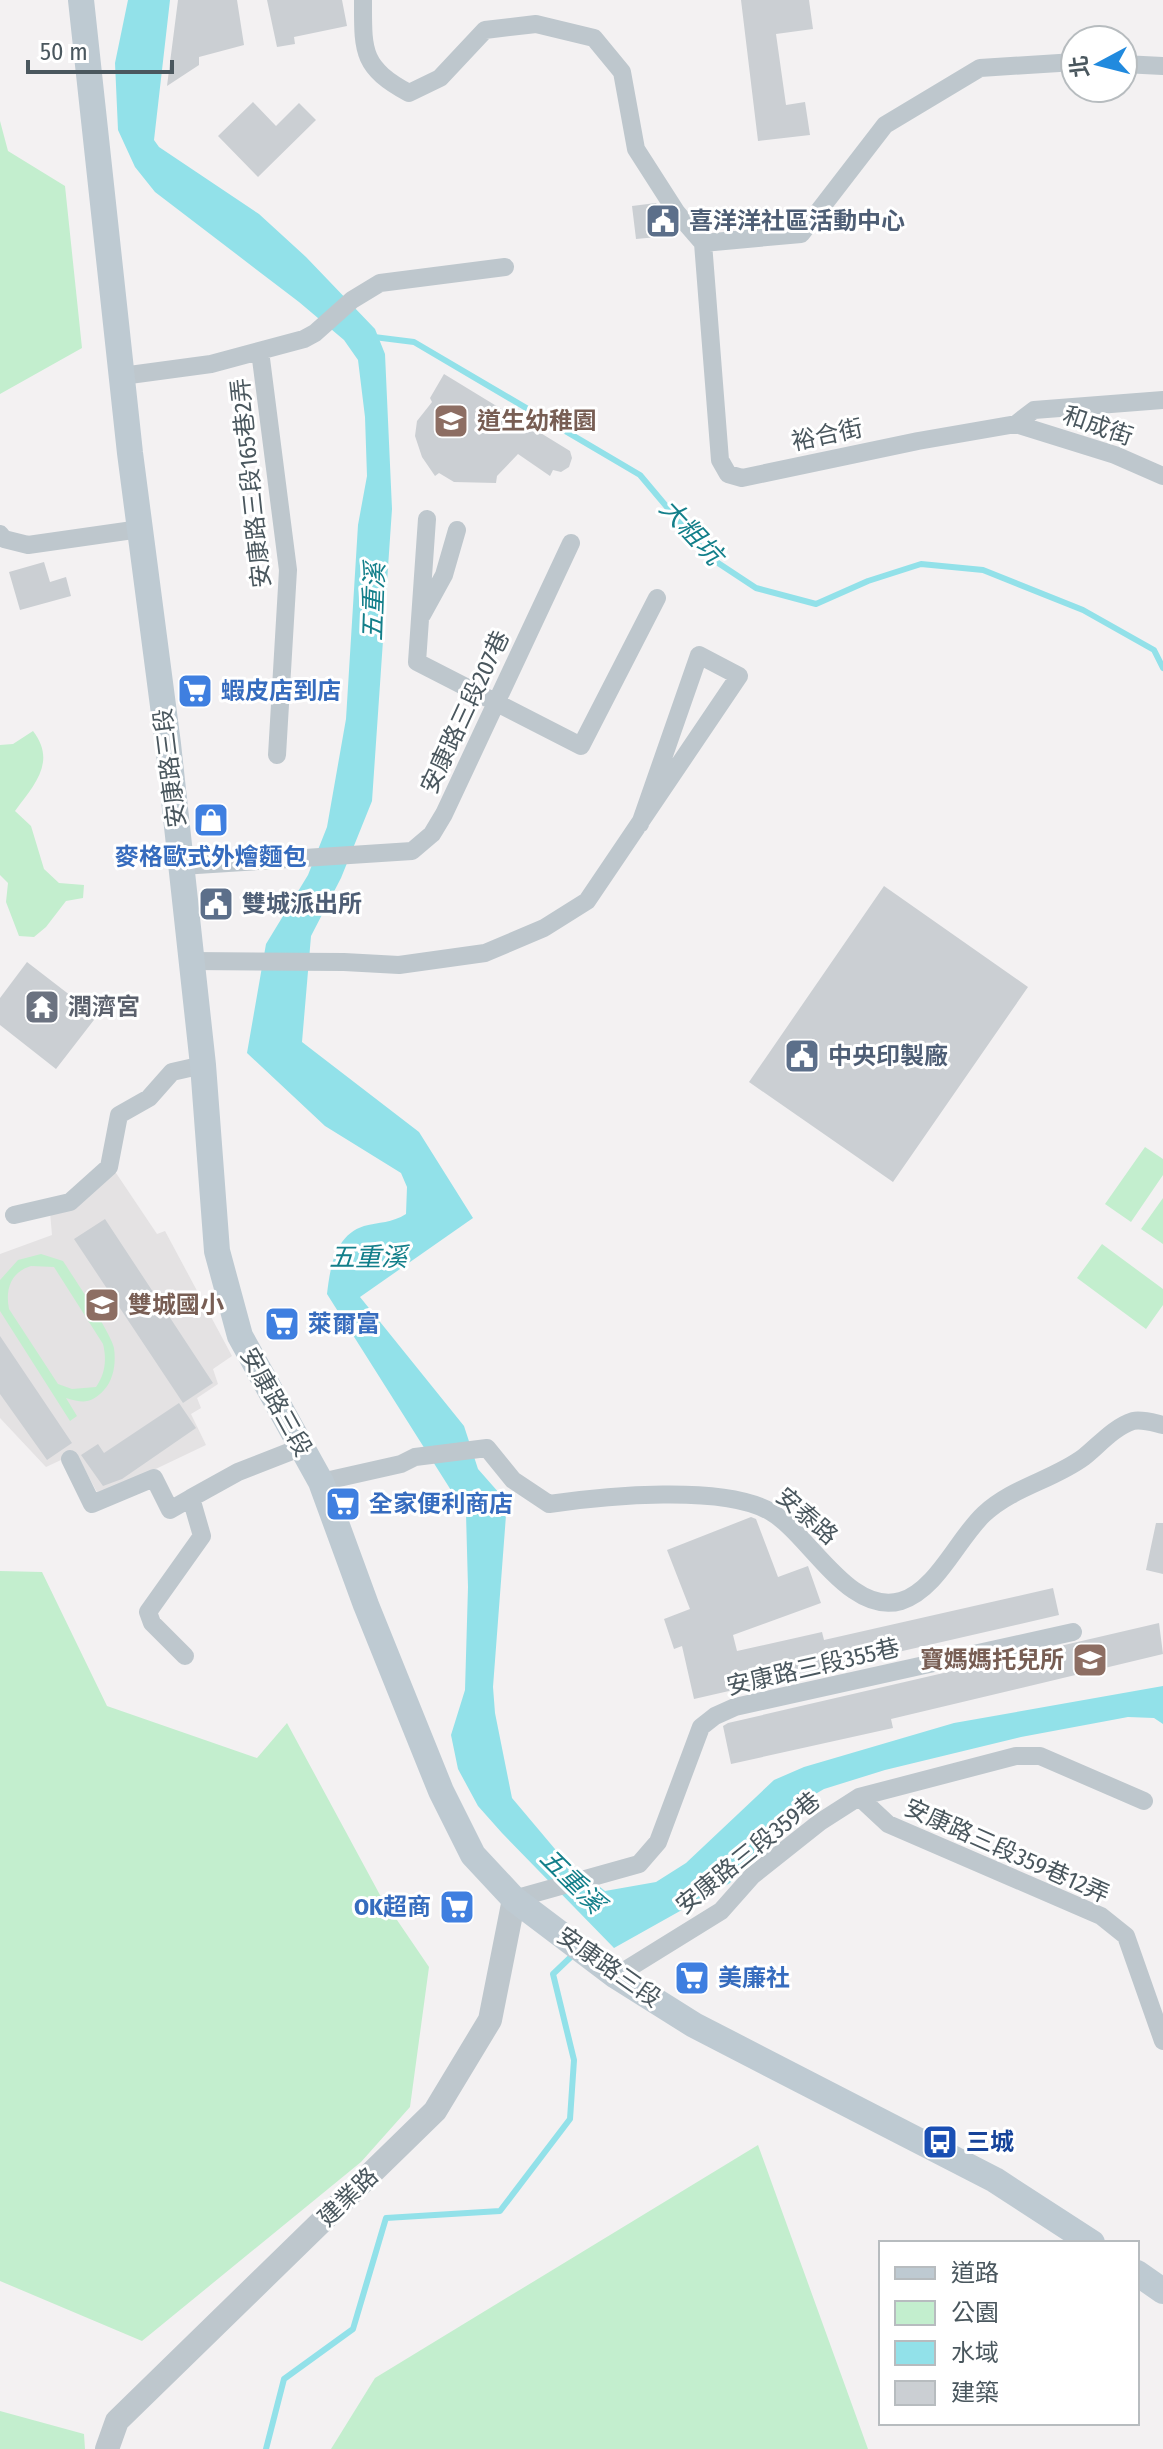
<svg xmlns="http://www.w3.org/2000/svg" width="1163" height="2449" font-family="'Fira Sans Condensed','Noto Sans TC',sans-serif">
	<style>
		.education { fill: #e4e2e3 }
		.green { fill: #c3eece; fill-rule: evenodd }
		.water { fill: #92e1e9 }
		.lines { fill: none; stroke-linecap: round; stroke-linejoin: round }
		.stream { stroke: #92e1e9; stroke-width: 6 }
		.building { fill: #cbcfd3 }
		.minor { stroke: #bec7cd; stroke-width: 18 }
		.tertiary { stroke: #bec7cd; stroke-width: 24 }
		.secondary { stroke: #becad2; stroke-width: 26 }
		.labels { text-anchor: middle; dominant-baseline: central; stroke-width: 6; stroke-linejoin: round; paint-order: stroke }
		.service-label { font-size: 24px; font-weight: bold; fill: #4e5e75; stroke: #fff; text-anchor: start }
		.education-label { font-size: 24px; font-weight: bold; fill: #785e54; stroke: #fff; text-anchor: start }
		.street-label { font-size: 24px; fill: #4a575e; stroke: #fff }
		.shop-label { font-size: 24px; font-weight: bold; fill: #366cbe; stroke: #fff; text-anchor: start }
		.worship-label { font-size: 24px; font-weight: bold; fill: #5b616d; stroke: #fff; text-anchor: start }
		.transit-label { font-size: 24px; font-weight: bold; fill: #164399; stroke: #fff; text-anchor: start }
		.water-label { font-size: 26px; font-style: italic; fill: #137f8a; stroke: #fff }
	</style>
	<rect width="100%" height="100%" fill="#f3f1f2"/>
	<!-- education -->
	<path class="education" d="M114,1170L157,1234L165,1231L232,1356L213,1369L218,1384L197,1398L201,1408L191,1414L206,1445L99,1496L76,1453L46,1467L0,1418V1254L52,1235L50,1212Z"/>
	<!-- green -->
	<path class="green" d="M0,121L8,151L65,186L82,348L0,394Z
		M33,731C57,762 34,785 15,811L31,826L44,869L59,883L84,885L83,898L66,901L46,927L34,937L19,936L6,902L8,883L0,875V745L13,744Z
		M1145,1147L1163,1159V1175L1131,1222L1105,1204Z
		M1163,1198V1244L1141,1229Z
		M1102,1244L1163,1289V1305L1146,1329L1077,1278Z
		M41,1254L63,1261C74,1278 111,1333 114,1348C116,1363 114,1379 104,1390C91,1404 83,1403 66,1398L77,1416L70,1421L0,1311V1280L18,1260ZM31,1266L54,1267L103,1344C107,1360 105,1374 96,1387L72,1389L58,1384L9,1309C5,1289 11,1272 31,1266Z
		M0,1571L42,1572L107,1706L257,1758L287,1723L380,1895L429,1967L410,2107L361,2162L142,2341L0,2281Z
		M758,2145L868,2449H331L375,2378Z
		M0,2411L84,2434L85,2449H0Z"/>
	<!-- water -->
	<path class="water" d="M128,0H170L154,140L159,147L259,214L306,257L375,329L385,354L392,509L372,801L341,878L311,936L302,1042L419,1132L473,1218L360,1297L464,1426L478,1469L507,1502L493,1687L495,1713L512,1798L560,1855L605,1891L656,1882L686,1863L774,1780L804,1767L954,1723L1163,1686V1724L1154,1718L1128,1717L1021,1737L885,1770L824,1789L795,1806L730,1883L614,1948L502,1833L478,1806L458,1769L451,1735L465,1690L468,1587L466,1514L327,1294C330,1268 335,1235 364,1226C379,1222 392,1223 406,1214L407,1187L401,1173L325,1126L247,1053L266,944L308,875L327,827L346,719L358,525L367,476L365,417L358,360L344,340L299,302L155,192L135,167L118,130L115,63Z"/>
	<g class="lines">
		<!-- stream -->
		<path class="stream" d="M374,337L414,342L640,475L709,557L756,588L816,604L868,581L921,564L983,570L1083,610L1154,650L1163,668
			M266,2449L284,2379L353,2329L386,2218L500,2211L570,2119L574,2060L553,1974L575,1953"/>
	</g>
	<!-- building -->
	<path class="building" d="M178,0H237L244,45L199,57V65L167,86Z
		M267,0H342L347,26L294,37L295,44L277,47Z
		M741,0H809L813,29L776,34L786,105L805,102L810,135L758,141Z
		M253,102L276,126L299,103L316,120L258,177L218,136Z
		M656,203L667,219L668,236L636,239L632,206Z
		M444,374L570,451L572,458L569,467L561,472L553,470L550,476L518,454L497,476L496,483L454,482L439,473L435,476L422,457L415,436L417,421L432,402L430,398Z
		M44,562L50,582L66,577L71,596L20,610L9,572Z
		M884,886L1028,987L893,1182L749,1082Z
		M27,962L97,1016L56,1069L0,1025V998Z
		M105,1219L213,1383L183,1403L74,1239Z
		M0,1336L72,1443L47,1460L0,1394Z
		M179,1403L196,1428L122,1479L103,1486L81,1455L98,1444L104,1453Z
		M751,1517L756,1519L778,1577L808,1566L821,1603L733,1635L737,1651L822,1632L824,1640L1053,1588L1059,1615L694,1699L682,1646L674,1649L664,1619L690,1609L667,1550Z
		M1156,1523H1163V1574L1146,1570Z
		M1159,1623L1163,1654L891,1719L893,1728L731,1764L723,1726L728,1723Z"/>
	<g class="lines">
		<!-- minor -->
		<path class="minor" d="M363,0C363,51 361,67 409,93L440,78L485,30L536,24L594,38L622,72L636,149L677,213L703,243L720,460L728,474L742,478L918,441L1016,424L1034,410L1163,400
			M1123,64L1163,66
			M703,243L801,234L885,125L980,68L1075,62
			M260,351L288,570L277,755
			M122,376L211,364L304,339L315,333L352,300L380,283L505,267
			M1016,424L1115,455L1163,476
			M427,519L417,662L581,746L657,598
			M0,534L4,539L28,545L140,529
			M422,615L444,575L457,530
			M181,866L412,851L432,834L444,814L571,543
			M191,961L344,962L399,965L485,953L544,928L587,901L739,676L699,655L640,824
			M14,1215L70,1202L109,1167L119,1115L149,1098L172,1072L203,1065
			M70,1459L92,1504L154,1478L170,1510L191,1498
			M321,1482L401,1464L415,1457L487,1448L513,1480L549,1504C604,1496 724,1484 771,1512C810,1535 849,1616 901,1601C937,1590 958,1538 984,1514C1013,1487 1053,1480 1084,1457C1099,1445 1114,1427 1133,1421C1143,1419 1154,1423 1163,1425
			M185,1656L152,1623L148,1612L202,1536L191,1498L238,1472L302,1447
			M859,1797L888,1824L1101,1916L1126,1936L1163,2041
			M514,1899L639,1864L658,1842L701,1727L715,1716L735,1707L1073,1632
			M616,1976L721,1911L752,1876L820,1822L859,1797L1016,1756H1040L1144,1801"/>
		<!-- tertiary -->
		<path class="tertiary" d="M107,2449L117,2421L435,2111L490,2020L514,1899"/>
		<!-- secondary -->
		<path class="secondary" d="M81,0L130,453L168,744L203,1065L217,1251L240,1336L321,1482L366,1605L441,1791L473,1855L514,1899L616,1976L694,2025L995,2180L1092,2243
			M1137,2273L1163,2291"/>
	</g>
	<!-- icons -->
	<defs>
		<symbol id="civic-square" viewBox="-11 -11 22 22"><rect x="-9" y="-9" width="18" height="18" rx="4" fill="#5c6f8a" stroke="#fff"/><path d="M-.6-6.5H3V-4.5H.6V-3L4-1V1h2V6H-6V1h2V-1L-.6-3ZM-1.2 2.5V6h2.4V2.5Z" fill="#fff"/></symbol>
		<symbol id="school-square" viewBox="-11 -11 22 22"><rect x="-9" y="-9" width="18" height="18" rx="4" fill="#8d6e63" stroke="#fff"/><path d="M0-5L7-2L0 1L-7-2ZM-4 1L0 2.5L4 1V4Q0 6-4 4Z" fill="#fff"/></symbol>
		<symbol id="supermarket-square" viewBox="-11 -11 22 22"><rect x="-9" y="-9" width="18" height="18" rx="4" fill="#3f7fe0" stroke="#fff"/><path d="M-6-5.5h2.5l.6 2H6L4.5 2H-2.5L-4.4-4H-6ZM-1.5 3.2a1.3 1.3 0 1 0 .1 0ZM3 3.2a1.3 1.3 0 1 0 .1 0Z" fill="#fff"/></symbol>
		<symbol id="shop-square" viewBox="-11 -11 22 22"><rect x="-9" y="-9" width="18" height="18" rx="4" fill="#3f7fe0" stroke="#fff"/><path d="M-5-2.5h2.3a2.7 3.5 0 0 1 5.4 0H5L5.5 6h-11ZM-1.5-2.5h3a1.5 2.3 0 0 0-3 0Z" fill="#fff"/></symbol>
		<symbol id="temple-square" viewBox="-11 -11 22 22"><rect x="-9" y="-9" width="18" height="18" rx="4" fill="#6b7280" stroke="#fff"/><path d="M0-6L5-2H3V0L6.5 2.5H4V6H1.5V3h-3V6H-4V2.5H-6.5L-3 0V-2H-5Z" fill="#fff"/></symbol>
		<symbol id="bus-square" viewBox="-11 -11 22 22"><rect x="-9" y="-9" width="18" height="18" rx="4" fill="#1a4fb4" stroke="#fff"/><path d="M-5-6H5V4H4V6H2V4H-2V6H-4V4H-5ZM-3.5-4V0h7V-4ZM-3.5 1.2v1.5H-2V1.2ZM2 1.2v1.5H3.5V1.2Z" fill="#fff"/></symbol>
	</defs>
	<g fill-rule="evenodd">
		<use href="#civic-square" x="643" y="201" width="40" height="40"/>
		<use href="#school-square" x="431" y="401" width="40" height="40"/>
		<use href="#supermarket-square" x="175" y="671" width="40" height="40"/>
		<use href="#shop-square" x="191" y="800" width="40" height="40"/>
		<use href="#civic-square" x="196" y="884" width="40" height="40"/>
		<use href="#temple-square" x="22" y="987" width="40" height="40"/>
		<use href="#civic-square" x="782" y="1036" width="40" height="40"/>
		<use href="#school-square" x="82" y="1285" width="40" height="40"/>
		<use href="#supermarket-square" x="262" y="1304" width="40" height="40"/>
		<use href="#supermarket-square" x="323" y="1484" width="40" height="40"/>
		<use href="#school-square" x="1070" y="1640" width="40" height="40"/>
		<use href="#supermarket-square" x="437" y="1887" width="40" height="40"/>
		<use href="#supermarket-square" x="672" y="1958" width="40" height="40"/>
		<use href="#bus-square" x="920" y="2122" width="40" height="40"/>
	</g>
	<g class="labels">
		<!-- service labels -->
		<g class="service-label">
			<text x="689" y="221">喜洋洋社區活動中心</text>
			<text x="242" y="904">雙城派出所</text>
			<text x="828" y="1056">中央印製廠</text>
		</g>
		<!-- education labels -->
		<g class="education-label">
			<text x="477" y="421">道生幼稚園</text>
			<text x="128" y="1305">雙城國小</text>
			<text x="1064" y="1660" text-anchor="end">寶媽媽托兒所</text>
		</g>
		<!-- street labels -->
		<g class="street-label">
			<text transform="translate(1098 426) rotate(19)">和成街</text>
			<text transform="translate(827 435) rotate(-12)">裕合街</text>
			<text transform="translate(251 483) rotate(-96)">安康路三段165巷2弄</text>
			<text transform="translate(465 712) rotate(-65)">安康路三段207巷</text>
			<text transform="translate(170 768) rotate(-97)">安康路三段</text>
			<text transform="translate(276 1402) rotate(61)">安康路三段</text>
			<text transform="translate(807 1516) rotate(41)">安泰路</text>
			<text transform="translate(813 1667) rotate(-13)">安康路三段355巷</text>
			<text transform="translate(1007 1851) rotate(24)">安康路三段359巷12弄</text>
			<text transform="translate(748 1853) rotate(-39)">安康路三段359巷</text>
			<text transform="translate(609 1967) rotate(35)">安康路三段</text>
			<text transform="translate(348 2197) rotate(-44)">建業路</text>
		</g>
		<!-- shop labels -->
		<g class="shop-label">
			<text x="221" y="691">蝦皮店到店</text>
			<text x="211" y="857" text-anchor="middle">麥格歐式外燴麵包</text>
			<text x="308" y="1324">萊爾富</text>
			<text x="369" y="1504">全家便利商店</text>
			<text x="431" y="1907" text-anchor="end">OK超商</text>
			<text x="718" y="1978">美廉社</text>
		</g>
		<!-- worship labels -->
		<g class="worship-label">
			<text x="68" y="1007">潤濟宮</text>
		</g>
		<!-- transit labels -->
		<g class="transit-label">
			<text x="966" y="2142">三城</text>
		</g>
		<!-- water labels -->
		<g class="water-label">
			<text transform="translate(691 532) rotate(47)">大粗坑</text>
			<text transform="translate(374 602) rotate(-88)">五重溪</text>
			<text x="368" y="1257">五重溪</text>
			<text transform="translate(572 1881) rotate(45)">五重溪</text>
		</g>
	</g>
	<!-- legend -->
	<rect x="879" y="2241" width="260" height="184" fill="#ffffff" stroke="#b7bcbf" stroke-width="2"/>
	<rect x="895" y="2267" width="40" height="12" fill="#becad2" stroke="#b7bcbf" stroke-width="2"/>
	<text x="951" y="2281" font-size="24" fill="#4a575e">道路</text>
	<rect x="895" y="2301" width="40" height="24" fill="#c3eece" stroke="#b7bcbf" stroke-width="2"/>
	<text x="951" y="2321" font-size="24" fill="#4a575e">公園</text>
	<rect x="895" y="2341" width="40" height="24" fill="#92e1e9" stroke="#b7bcbf" stroke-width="2"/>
	<text x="951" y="2361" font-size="24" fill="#4a575e">水域</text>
	<rect x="895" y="2381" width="40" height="24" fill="#cbcfd3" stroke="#b7bcbf" stroke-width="2"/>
	<text x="951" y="2401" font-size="24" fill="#4a575e">建築</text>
	<!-- north arrow -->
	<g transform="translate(1099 64) rotate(263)"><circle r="38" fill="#ffffff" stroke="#b7bcbf" stroke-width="2"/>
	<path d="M0-6L14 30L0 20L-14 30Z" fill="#218ade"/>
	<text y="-12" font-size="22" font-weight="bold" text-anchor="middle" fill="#4a575e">北</text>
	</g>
	<!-- scale -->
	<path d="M28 60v12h144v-12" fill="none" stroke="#4a575e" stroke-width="4"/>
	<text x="40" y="60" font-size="24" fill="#4a575e" stroke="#ffffff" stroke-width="6" paint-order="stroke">50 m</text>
</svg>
